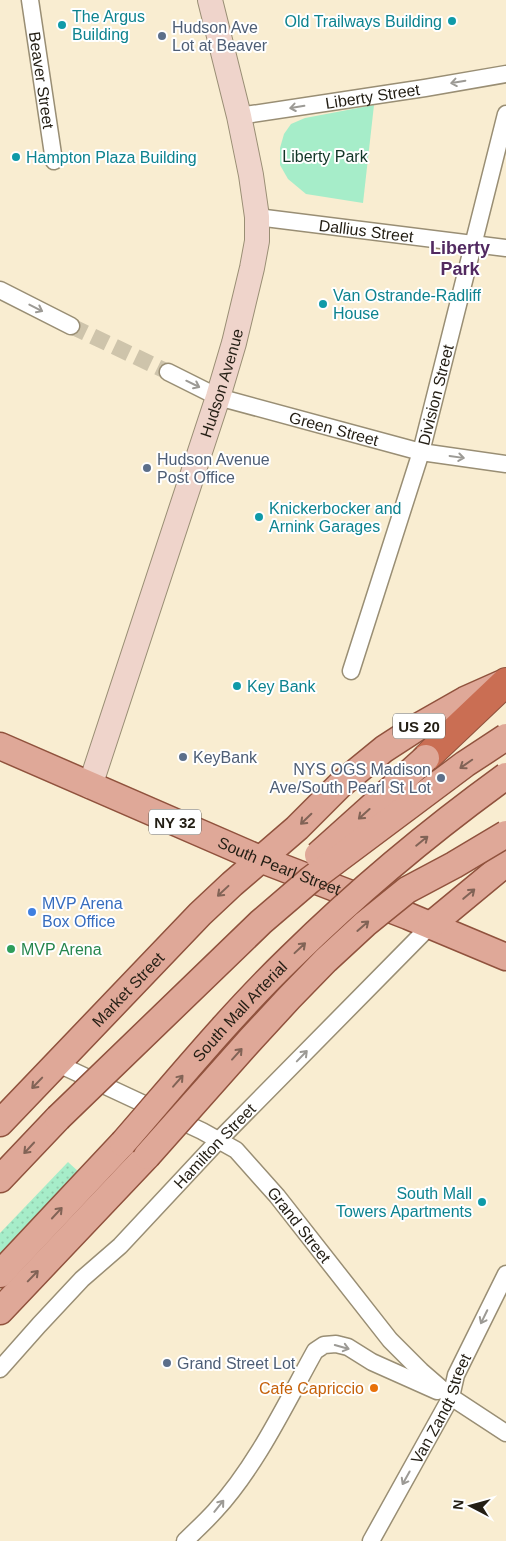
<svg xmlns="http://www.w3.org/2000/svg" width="506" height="1541" font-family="Arial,sans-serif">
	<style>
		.grass { fill: url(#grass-dots) }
		.park { fill: #a6edc9 }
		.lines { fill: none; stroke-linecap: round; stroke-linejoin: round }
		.street-tunnel { stroke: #cec4ab; stroke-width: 16; stroke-dasharray: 16 8; stroke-linecap: butt }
		.street-casing { stroke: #998e74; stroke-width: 19 }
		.secondary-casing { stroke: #998e74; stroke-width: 26 }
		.primary-casing { stroke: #90523d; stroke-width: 29 }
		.highway-casing { stroke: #90523d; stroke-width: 30 }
		.street { stroke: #fff; stroke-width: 16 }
		.secondary { stroke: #efd4cb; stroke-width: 24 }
		.primary { stroke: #dfa898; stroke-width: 26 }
		.highway { stroke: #ca6e53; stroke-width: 28 }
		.primary-bridge-casing { stroke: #90523d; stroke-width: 29; stroke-linecap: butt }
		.primary-bridge { stroke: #dfa898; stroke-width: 26 }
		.oneway { stroke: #9c9a95 }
		.oneway2 { stroke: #816356 }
		.culture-dot { fill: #0f9aa8; stroke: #fff; stroke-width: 2 }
		.service-dot { fill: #5c6f8a; stroke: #fff; stroke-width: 2 }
		.shop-dot { fill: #3f7fe0; stroke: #fff; stroke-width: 2 }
		.leisure-dot { fill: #2e9e5b; stroke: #fff; stroke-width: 2 }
		.food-dot { fill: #e8710a; stroke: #fff; stroke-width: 2 }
		.labels { text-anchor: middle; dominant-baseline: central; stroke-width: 4; stroke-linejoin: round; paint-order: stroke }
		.shield { fill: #fff; stroke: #65625a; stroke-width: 1 }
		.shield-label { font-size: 15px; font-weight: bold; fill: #231e14 }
		.culture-label { font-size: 16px; fill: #0d838f; stroke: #fff; text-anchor: start }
		.service-label { font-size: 16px; fill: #4e5e75; stroke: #fff; text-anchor: start }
		.street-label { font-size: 16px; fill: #231e14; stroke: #fff }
		.park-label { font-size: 16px; fill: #123526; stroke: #fff }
		.shop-label { font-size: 16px; fill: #366cbe; stroke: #fff; text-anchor: start }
		.leisure-label { font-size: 16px; fill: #27864d; stroke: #fff; text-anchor: start }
		.food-label { font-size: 16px; fill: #c56008; stroke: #fff; text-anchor: end }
		.neighbourhood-label { font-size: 18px; font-weight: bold; fill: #522a61; stroke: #fff }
	</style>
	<defs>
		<pattern id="grass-dots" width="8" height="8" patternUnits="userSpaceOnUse" patternTransform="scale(1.25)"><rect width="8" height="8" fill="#a6edc9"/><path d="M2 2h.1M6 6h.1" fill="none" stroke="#8fcbac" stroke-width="1.8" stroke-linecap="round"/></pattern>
	</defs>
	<rect width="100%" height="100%" fill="#f9edd1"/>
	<!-- grass -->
	<path class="grass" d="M68,1162L80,1173L0,1258V1233Z"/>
	<!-- park -->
	<path class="park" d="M374,105L363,203L306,194L288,179L280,165V148L284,134L291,124L305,118Z"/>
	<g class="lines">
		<!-- street-tunnel -->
		<path class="street-tunnel" d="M71,326L168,372"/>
		<defs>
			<g id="street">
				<path id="s1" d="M30,0L54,161"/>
				<path id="s2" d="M239,116L425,88L506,74"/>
				<path id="s3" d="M257,217L506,248"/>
				<path d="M0,290L71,326"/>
				<path id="s4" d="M168,372L218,397L421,452L506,464"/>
				<path id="s5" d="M351,671L421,452L506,114"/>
				<path id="s6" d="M56,1063L202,1131L236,1150L277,1196L390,1340L421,1371L451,1397L506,1433"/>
				<path id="s7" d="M0,1369L39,1325L82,1279L120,1246L219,1140L431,925"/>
				<path d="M185,1541C195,1531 206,1521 215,1511C257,1465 285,1405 315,1351L324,1345L336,1344L348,1347L372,1362L437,1391"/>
				<path id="s8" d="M371,1541L451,1397L456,1375L506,1274"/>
			</g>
			<g id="secondary">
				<path id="s9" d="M90,786L218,397L234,343L252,268L257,241V217L251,175L239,116L210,0"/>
			</g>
			<g id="primary">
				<path id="s10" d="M0,746L260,859L408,916L506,957"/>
				<path d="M431,925L506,863"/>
				<path id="s11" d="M0,1123L200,914L232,884L297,828L340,785L384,749L421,725L465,700L501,684"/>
				<path d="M0,1179L58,1118"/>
				<path d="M0,1274L123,1143"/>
				<path d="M0,1311L147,1156"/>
			</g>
			<path id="highway" d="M426,758L506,682"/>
		</defs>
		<!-- street casing -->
		<use href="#street" class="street-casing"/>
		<!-- secondary casing -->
		<use href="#secondary" class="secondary-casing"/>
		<!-- primary casing -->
		<use href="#primary" class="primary-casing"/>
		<!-- highway casing -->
		<use href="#highway" class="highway-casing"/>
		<!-- street -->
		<use href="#street" class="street"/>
		<!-- secondary -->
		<use href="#secondary" class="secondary"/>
		<!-- primary -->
		<use href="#primary" class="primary"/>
		<!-- highway -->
		<use href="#highway" class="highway"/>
		<defs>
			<g id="primary-bridge">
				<path d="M318,855L426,758"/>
				<path d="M58,1118L261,922L310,880L465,764L506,737"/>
				<path id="s12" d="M123,1143C177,1081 230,1016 290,958C357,892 430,831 506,776"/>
				<path d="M147,1156L252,1038L289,998L326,960L365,924L407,890L454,865L506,834"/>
			</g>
		</defs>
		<!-- primary-bridge casing -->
		<use href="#primary-bridge" class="primary-bridge-casing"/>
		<!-- primary-bridge -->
		<use href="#primary-bridge" class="primary-bridge"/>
	</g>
	<!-- one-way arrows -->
	<defs><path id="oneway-shaft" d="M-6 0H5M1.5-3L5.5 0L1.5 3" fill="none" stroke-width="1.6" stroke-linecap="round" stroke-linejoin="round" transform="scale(1.25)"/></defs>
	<g class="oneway">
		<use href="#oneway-shaft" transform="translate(458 82) rotate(170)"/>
		<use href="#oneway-shaft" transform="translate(297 107) rotate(171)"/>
		<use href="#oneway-shaft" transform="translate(36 308) rotate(27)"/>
		<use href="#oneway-shaft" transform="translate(193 384) rotate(26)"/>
		<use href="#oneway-shaft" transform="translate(457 457) rotate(8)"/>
		<use href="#oneway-shaft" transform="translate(302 1056) rotate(-46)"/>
		<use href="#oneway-shaft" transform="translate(484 1317) rotate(116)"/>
		<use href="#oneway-shaft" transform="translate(342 1347) rotate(16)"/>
		<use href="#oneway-shaft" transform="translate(406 1478) rotate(119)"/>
		<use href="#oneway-shaft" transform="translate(219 1506) rotate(-51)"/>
	</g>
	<g class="oneway2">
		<use href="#oneway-shaft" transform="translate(466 764) rotate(145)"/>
		<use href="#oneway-shaft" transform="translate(364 814) rotate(138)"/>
		<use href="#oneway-shaft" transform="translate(306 819) rotate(136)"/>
		<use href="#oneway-shaft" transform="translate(422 841) rotate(-39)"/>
		<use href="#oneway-shaft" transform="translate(223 891) rotate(137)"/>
		<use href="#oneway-shaft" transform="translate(469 894) rotate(-40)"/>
		<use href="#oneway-shaft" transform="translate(363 926) rotate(-41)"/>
		<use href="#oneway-shaft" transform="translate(300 948) rotate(-43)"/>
		<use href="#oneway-shaft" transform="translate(237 1054) rotate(-48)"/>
		<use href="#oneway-shaft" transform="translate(178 1081) rotate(-49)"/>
		<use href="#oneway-shaft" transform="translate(37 1083) rotate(134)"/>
		<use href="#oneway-shaft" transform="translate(29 1148) rotate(133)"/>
		<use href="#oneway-shaft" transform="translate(57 1213) rotate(-47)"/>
		<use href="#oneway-shaft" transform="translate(33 1276) rotate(-46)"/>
	</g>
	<!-- markers -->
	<g class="culture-dot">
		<circle cx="452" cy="21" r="5"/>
		<circle cx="62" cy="25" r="5"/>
		<circle cx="16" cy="157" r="5"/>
		<circle cx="323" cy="304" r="5"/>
		<circle cx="259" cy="517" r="5"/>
		<circle cx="237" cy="686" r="5"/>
		<circle cx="482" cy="1202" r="5"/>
	</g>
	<g class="service-dot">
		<circle cx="162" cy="36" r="5"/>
		<circle cx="147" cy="468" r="5"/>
		<circle cx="183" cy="757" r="5"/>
		<circle cx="441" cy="778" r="5"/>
		<circle cx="167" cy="1363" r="5"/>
	</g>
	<circle class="shop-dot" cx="32" cy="912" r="5"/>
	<circle class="leisure-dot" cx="11" cy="949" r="5"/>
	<circle class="food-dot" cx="374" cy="1388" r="5"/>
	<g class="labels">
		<!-- shield labels -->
		<g class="shield">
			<rect x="393" y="713.5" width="52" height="25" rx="4"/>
			<rect x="149" y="809.5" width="52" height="25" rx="4"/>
		</g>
		<g class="shield-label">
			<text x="419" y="726">US 20</text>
			<text x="175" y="822">NY 32</text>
		</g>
		<!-- culture labels -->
		<g class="culture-label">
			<text x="72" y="16">The Argus<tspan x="72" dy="18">Building</tspan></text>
			<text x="442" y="21" text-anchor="end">Old Trailways Building</text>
			<text x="26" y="157">Hampton Plaza Building</text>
			<text x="333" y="295">Van Ostrande-Radliff<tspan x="333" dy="18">House</tspan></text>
			<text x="269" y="508">Knickerbocker and<tspan x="269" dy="18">Arnink Garages</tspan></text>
			<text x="247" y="686">Key Bank</text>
			<text x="472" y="1193" text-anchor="end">South Mall<tspan x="472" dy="18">Towers Apartments</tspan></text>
		</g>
		<!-- service labels -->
		<g class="service-label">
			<text x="172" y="27">Hudson Ave<tspan x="172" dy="18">Lot at Beaver</tspan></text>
			<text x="157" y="459">Hudson Avenue<tspan x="157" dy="18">Post Office</tspan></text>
			<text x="193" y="757">KeyBank</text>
			<text x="431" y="769" text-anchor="end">NYS OGS Madison<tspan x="431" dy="18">Ave/South Pearl St Lot</tspan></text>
			<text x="177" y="1363">Grand Street Lot</text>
		</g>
		<!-- street labels -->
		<g class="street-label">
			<text stroke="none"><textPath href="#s1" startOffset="81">Beaver Street</textPath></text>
			<text stroke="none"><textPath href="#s2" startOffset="135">Liberty Street</textPath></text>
			<text stroke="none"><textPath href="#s3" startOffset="110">Dallius Street</textPath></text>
			<text stroke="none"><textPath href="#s9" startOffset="424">Hudson Avenue</textPath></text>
			<text stroke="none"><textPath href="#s5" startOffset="289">Division Street</textPath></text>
			<text stroke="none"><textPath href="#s4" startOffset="176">Green Street</textPath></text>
			<text stroke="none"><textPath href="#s10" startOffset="304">South Pearl Street</textPath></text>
			<text stroke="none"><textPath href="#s11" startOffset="185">Market Street</textPath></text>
			<text stroke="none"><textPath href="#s12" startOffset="176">South Mall Arterial</textPath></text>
			<text stroke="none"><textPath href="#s7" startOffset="310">Hamilton Street</textPath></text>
			<text stroke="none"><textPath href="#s6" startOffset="298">Grand Street</textPath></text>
			<text stroke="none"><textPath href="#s8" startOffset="150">Van Zandt Street</textPath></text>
		</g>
		<!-- park labels -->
		<g class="park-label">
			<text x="325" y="156">Liberty Park</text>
		</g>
		<!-- shop labels -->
		<g class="shop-label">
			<text x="42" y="903">MVP Arena<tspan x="42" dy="18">Box Office</tspan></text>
		</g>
		<!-- leisure labels -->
		<g class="leisure-label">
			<text x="21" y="949">MVP Arena</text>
		</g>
		<!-- food labels -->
		<g class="food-label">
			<text x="364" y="1388">Cafe Capriccio</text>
		</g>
		<!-- neighbourhood labels -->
		<g class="neighbourhood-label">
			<text x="460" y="248">Liberty<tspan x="460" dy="21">Park</tspan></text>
		</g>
	</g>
	<!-- north arrow -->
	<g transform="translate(471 1506) rotate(276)" stroke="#ffffff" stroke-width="4" paint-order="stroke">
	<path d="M0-4L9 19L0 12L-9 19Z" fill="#231e14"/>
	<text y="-8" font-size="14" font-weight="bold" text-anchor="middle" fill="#231e14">N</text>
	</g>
</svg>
